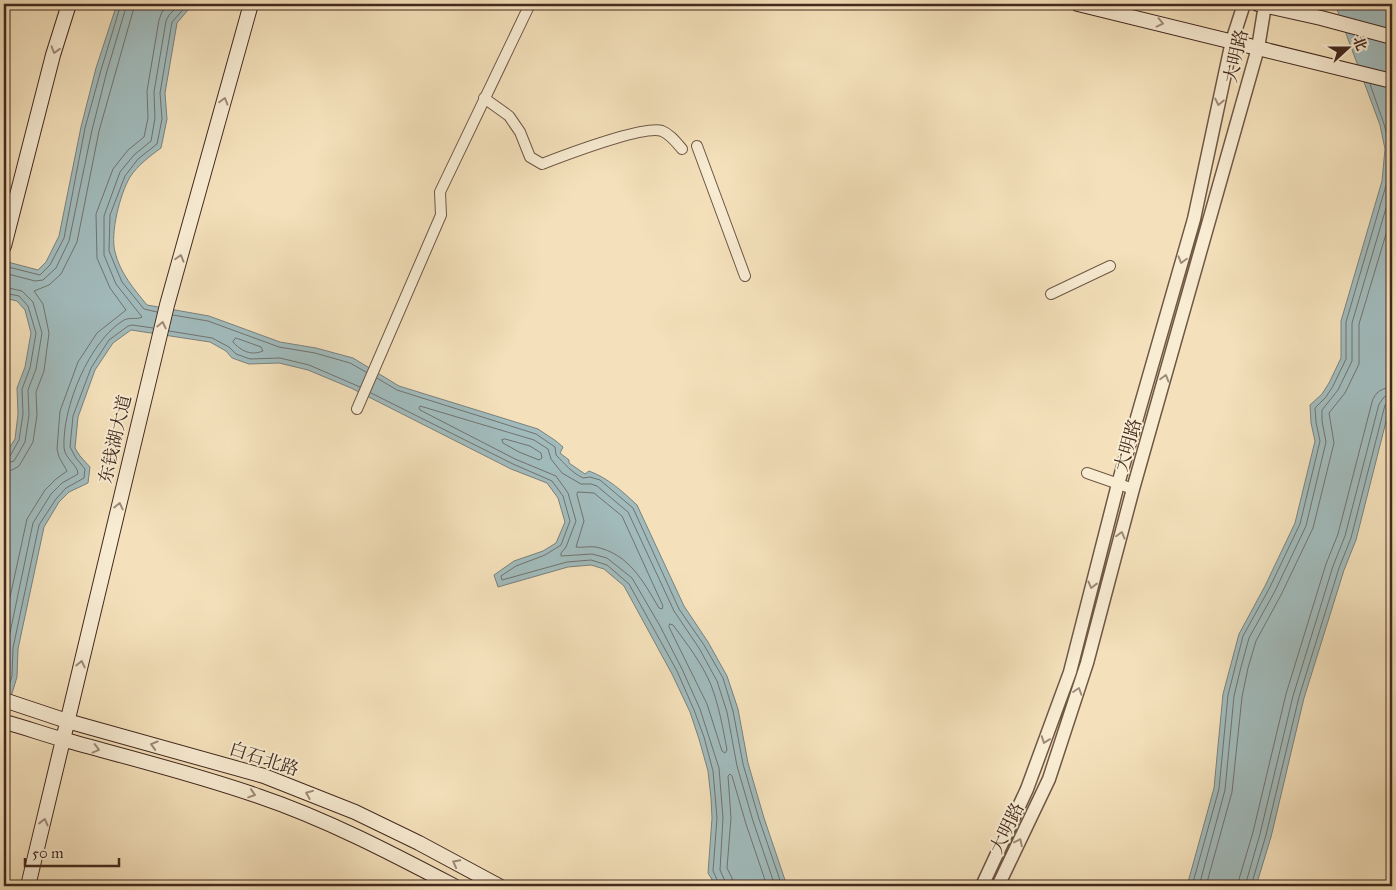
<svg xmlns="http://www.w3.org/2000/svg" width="1396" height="890" font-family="'IM FELL Great Primer','Noto Serif SC',serif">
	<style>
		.water { fill: #a1bbbc; stroke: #7b817d }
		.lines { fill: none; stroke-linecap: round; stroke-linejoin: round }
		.shore { stroke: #72726e; stroke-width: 1 }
		.minor-casing { stroke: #6f5746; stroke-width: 12 }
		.tertiary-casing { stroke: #6f5746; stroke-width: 15 }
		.secondary-casing { stroke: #43291f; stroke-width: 16 }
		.minor { stroke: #f8ecd3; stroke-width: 10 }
		.tertiary { stroke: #f8ecd3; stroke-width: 12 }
		.secondary { stroke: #f8ecd3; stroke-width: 14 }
		.oneway { stroke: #9e8a79 }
		.labels { text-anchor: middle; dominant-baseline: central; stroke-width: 4; stroke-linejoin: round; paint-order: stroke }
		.street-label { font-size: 18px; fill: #43291f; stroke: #f8ecd3 }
	</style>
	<rect width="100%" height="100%" fill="#f4e1bb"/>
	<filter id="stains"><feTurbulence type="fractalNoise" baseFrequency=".004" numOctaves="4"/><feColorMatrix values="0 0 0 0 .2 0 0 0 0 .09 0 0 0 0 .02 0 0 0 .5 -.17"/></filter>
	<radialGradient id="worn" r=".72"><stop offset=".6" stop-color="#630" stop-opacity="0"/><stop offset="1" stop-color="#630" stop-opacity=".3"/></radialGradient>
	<!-- water -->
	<path class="water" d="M117,4H193L177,23L165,93L167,119L161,148C150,156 138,165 130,177C120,194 110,233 115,252C120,273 134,289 147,305L209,316L280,342L316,348L353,358L399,386L538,429L556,441L563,447L560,453L569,460V463L585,474L589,471C608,478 622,491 637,505L684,606L708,642L727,676L738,709L748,763L764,818L787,886H716L708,873L712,818L711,798L708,771L699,739L690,712L672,674L624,586L604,569L591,565L568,567L498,587L494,575L514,561L543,551L556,543L565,522L558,498L547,483L511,469L351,388L308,370L279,363L249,364L232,358L226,351L210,342L131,330L113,343L95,370L78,417L75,448L80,456L90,467L88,483L69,492L59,502L44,527L18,649L17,677L4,719V456L15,439L18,414L17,388L25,367L31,333L25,310L17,301L4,298V261L38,270L46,262L59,236L81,127L96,68Z
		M1335,4H1392V398L1356,540L1344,570L1304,698L1271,837L1256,886H1187L1214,788L1223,694L1239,634L1265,586L1295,523L1315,441L1311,423L1310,405L1322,394L1329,383L1341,358V321L1382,181L1385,149L1380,125Z"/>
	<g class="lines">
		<!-- shore -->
		<path class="shore" d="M4,266L40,275L50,265L64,238L85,128L101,70L121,4
			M4,273L35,281L43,280L56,268L69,241L92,130L107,71L127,4
			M4,287L22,291L33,302L42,333L36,369L28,390L29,415L25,442L14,461L4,464
			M4,293L19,296L28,306L36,333L30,368L22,389L23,414L19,440L10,456L4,458
			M157,312L144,309L122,282L109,251L110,215L125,176L138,159L157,144L162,119L160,93L172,22L188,4
			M173,315L208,321L279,347L315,353L350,363L366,372
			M169,331L212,338L229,347L236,354L250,359L280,358L309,365L360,387
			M236,338L261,347L263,351C251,356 241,351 233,342Z
			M377,378L397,390L536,434L555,447L556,455C565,464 571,472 583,478L590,477L600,480L633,508L679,609L704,645L723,678L733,711L743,764L759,819L782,886
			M371,393L513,464L552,481L563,496L570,521L561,545L545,555L516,566L501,576L502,580L567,562L591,560L607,565L629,584L677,671L694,710L704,737L713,771L717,818L713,871L720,886
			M505,439L530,446L541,453L542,458L539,460L519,452L503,443L502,440Z
			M4,472L12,470L19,466L33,442L37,415L36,392L44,371L49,333L43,304L34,291L49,285L61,274L77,242L99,131L135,4
			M578,492L594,493L622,516L663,606L662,609L659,608C643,581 629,554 596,547C589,546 582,548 576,547L584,521L577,495Z
			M670,624L673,625C687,644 702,663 711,685C719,706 723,728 727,750L725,753L722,751L707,704L669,627Z
			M4,625L27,519L45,490L56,479L67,471L59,457L57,449L60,411L78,362L97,333L126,310L110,288L97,258L96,214L113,169L128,150L144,137L148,118L147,91L159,20L162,12L169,4
			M4,681L7,647L33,523L51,494L62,483L78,474C78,465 65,459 64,448C62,408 89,341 124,320C130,317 137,320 142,317L116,284L104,255V216L120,172L134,155L151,141L155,118L154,92L166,21L169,15L180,4
			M7,692L12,676L13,648L39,525L56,499L66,488L84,478L85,469L76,458L70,447L73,416L91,368L109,340L128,326L132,325L153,328
			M726,886L725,881L720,870L723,818L719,768L700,709L682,669L660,626L632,578L607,558L592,554L561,556V553L566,547L576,521L568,493L556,476L515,459L420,410L419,408L420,406L534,440L548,449L551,459L562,473L581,484H591L597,486L628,512L674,611L699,648L717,681L727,712L737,766L753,821L775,886
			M733,886L732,878L727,868L731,818L728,776L730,774L732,776L746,824L767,886
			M1192,886L1219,789L1228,695L1243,636L1269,589L1300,524L1320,441L1316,422L1315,408L1326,397L1333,386L1346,359V322L1387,182L1390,148L1384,124L1370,84
			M1199,886L1225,790L1234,696L1241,667L1249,638L1275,591L1306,526L1326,442L1322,421V410L1338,390L1352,361V323L1392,188
			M1206,886L1232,792L1242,697L1248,668L1256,641L1281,595L1313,528L1334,443L1329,413L1345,393L1359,364V324L1392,214
			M1237,886L1253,832L1286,694L1326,564L1338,534L1372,402C1375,392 1382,388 1392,387
			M1245,886L1260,834L1293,696L1333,566L1345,536L1379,404L1384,397L1392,395
			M1251,886L1266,835L1299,697L1339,568L1351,538L1385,405L1388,402L1392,401"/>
		<defs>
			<path id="minor" d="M484,98L509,116L520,132L530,157L542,164C563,156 643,125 662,131C670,134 676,142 682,149
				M697,146L745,276
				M1051,294L1110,266
				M357,409L441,215L440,192L530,4
				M1087,473L1133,489"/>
			<path id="tertiary" d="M982,886L1027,789L1070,672L1118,484L1194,219L1232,41L1244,4
				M998,886L1049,779L1087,663L1133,489L1258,48L1265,5"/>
			<path id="secondary" d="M1078,4L1392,81
				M1258,4L1321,18L1392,37
				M4,246L53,55L69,4
				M4,700L67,721L264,776L355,812L419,843L499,886
				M4,722C25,727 45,735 65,740C130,758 195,774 258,796C326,819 391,853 454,886
				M28,886L167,305L251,4"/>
		</defs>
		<!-- minor casing -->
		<use href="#minor" class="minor-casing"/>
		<!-- tertiary casing -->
		<use href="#tertiary" class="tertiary-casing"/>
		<!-- secondary casing -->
		<use href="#secondary" class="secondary-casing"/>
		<!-- minor -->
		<use href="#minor" class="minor"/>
		<!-- tertiary -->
		<use href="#tertiary" class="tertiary"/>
		<!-- secondary -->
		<use href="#secondary" class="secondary"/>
	</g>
	<!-- one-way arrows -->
	<defs><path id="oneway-chevron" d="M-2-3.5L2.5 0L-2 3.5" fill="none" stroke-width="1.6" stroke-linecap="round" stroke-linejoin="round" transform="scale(1.25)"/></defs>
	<g class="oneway">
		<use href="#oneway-chevron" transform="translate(1160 23) rotate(13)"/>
		<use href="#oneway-chevron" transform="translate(55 50) rotate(107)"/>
		<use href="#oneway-chevron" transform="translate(224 101) rotate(-74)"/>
		<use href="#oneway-chevron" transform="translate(1219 102) rotate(102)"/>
		<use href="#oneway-chevron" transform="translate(180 258) rotate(-74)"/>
		<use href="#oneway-chevron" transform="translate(1182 260) rotate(106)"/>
		<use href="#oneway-chevron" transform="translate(162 325) rotate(-77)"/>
		<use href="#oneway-chevron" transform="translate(1165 378) rotate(-74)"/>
		<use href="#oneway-chevron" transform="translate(119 506) rotate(-77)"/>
		<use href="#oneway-chevron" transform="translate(1121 535) rotate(-75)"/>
		<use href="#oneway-chevron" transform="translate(1092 585) rotate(104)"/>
		<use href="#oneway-chevron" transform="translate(81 664) rotate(-77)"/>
		<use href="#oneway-chevron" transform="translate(1078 691) rotate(-72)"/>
		<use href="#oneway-chevron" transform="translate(1045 740) rotate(110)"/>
		<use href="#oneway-chevron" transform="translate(154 745) rotate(-164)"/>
		<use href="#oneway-chevron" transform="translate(96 749) rotate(15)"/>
		<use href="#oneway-chevron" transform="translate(252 794) rotate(18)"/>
		<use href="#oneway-chevron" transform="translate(309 794) rotate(-158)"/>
		<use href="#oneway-chevron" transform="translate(44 822) rotate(-76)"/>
		<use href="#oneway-chevron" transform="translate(1019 842) rotate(-64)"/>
		<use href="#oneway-chevron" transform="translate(456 863) rotate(-152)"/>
	</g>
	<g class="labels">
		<!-- street labels -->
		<g class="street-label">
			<text transform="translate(1236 56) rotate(-77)">大明路</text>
			<text transform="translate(115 439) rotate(-77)">东钱湖大道</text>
			<text transform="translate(1128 445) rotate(-74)">大明路</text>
			<text transform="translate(264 759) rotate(18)">白石北路</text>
			<text transform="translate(1007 828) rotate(-64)">大明路</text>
		</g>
	</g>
	<!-- margin -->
	<rect width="1396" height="890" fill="none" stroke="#f4e1bb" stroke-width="20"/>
	<rect x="5" y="5" width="1386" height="880" fill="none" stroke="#43291f" stroke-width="2.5"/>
	<rect x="10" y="10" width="1376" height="870" fill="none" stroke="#43291f"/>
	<!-- north arrow -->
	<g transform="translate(1348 48) rotate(69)" stroke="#f8ecd3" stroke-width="4" paint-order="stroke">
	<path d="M0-4L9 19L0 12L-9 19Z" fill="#43291f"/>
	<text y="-8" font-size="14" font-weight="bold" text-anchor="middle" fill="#43291f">北</text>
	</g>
	<!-- scale -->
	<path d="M25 858v8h94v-8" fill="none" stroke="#43291f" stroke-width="2.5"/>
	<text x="32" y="858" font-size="15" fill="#43291f" stroke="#f8ecd3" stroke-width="4" paint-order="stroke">50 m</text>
	<rect width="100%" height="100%" filter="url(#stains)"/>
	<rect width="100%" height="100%" fill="url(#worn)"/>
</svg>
